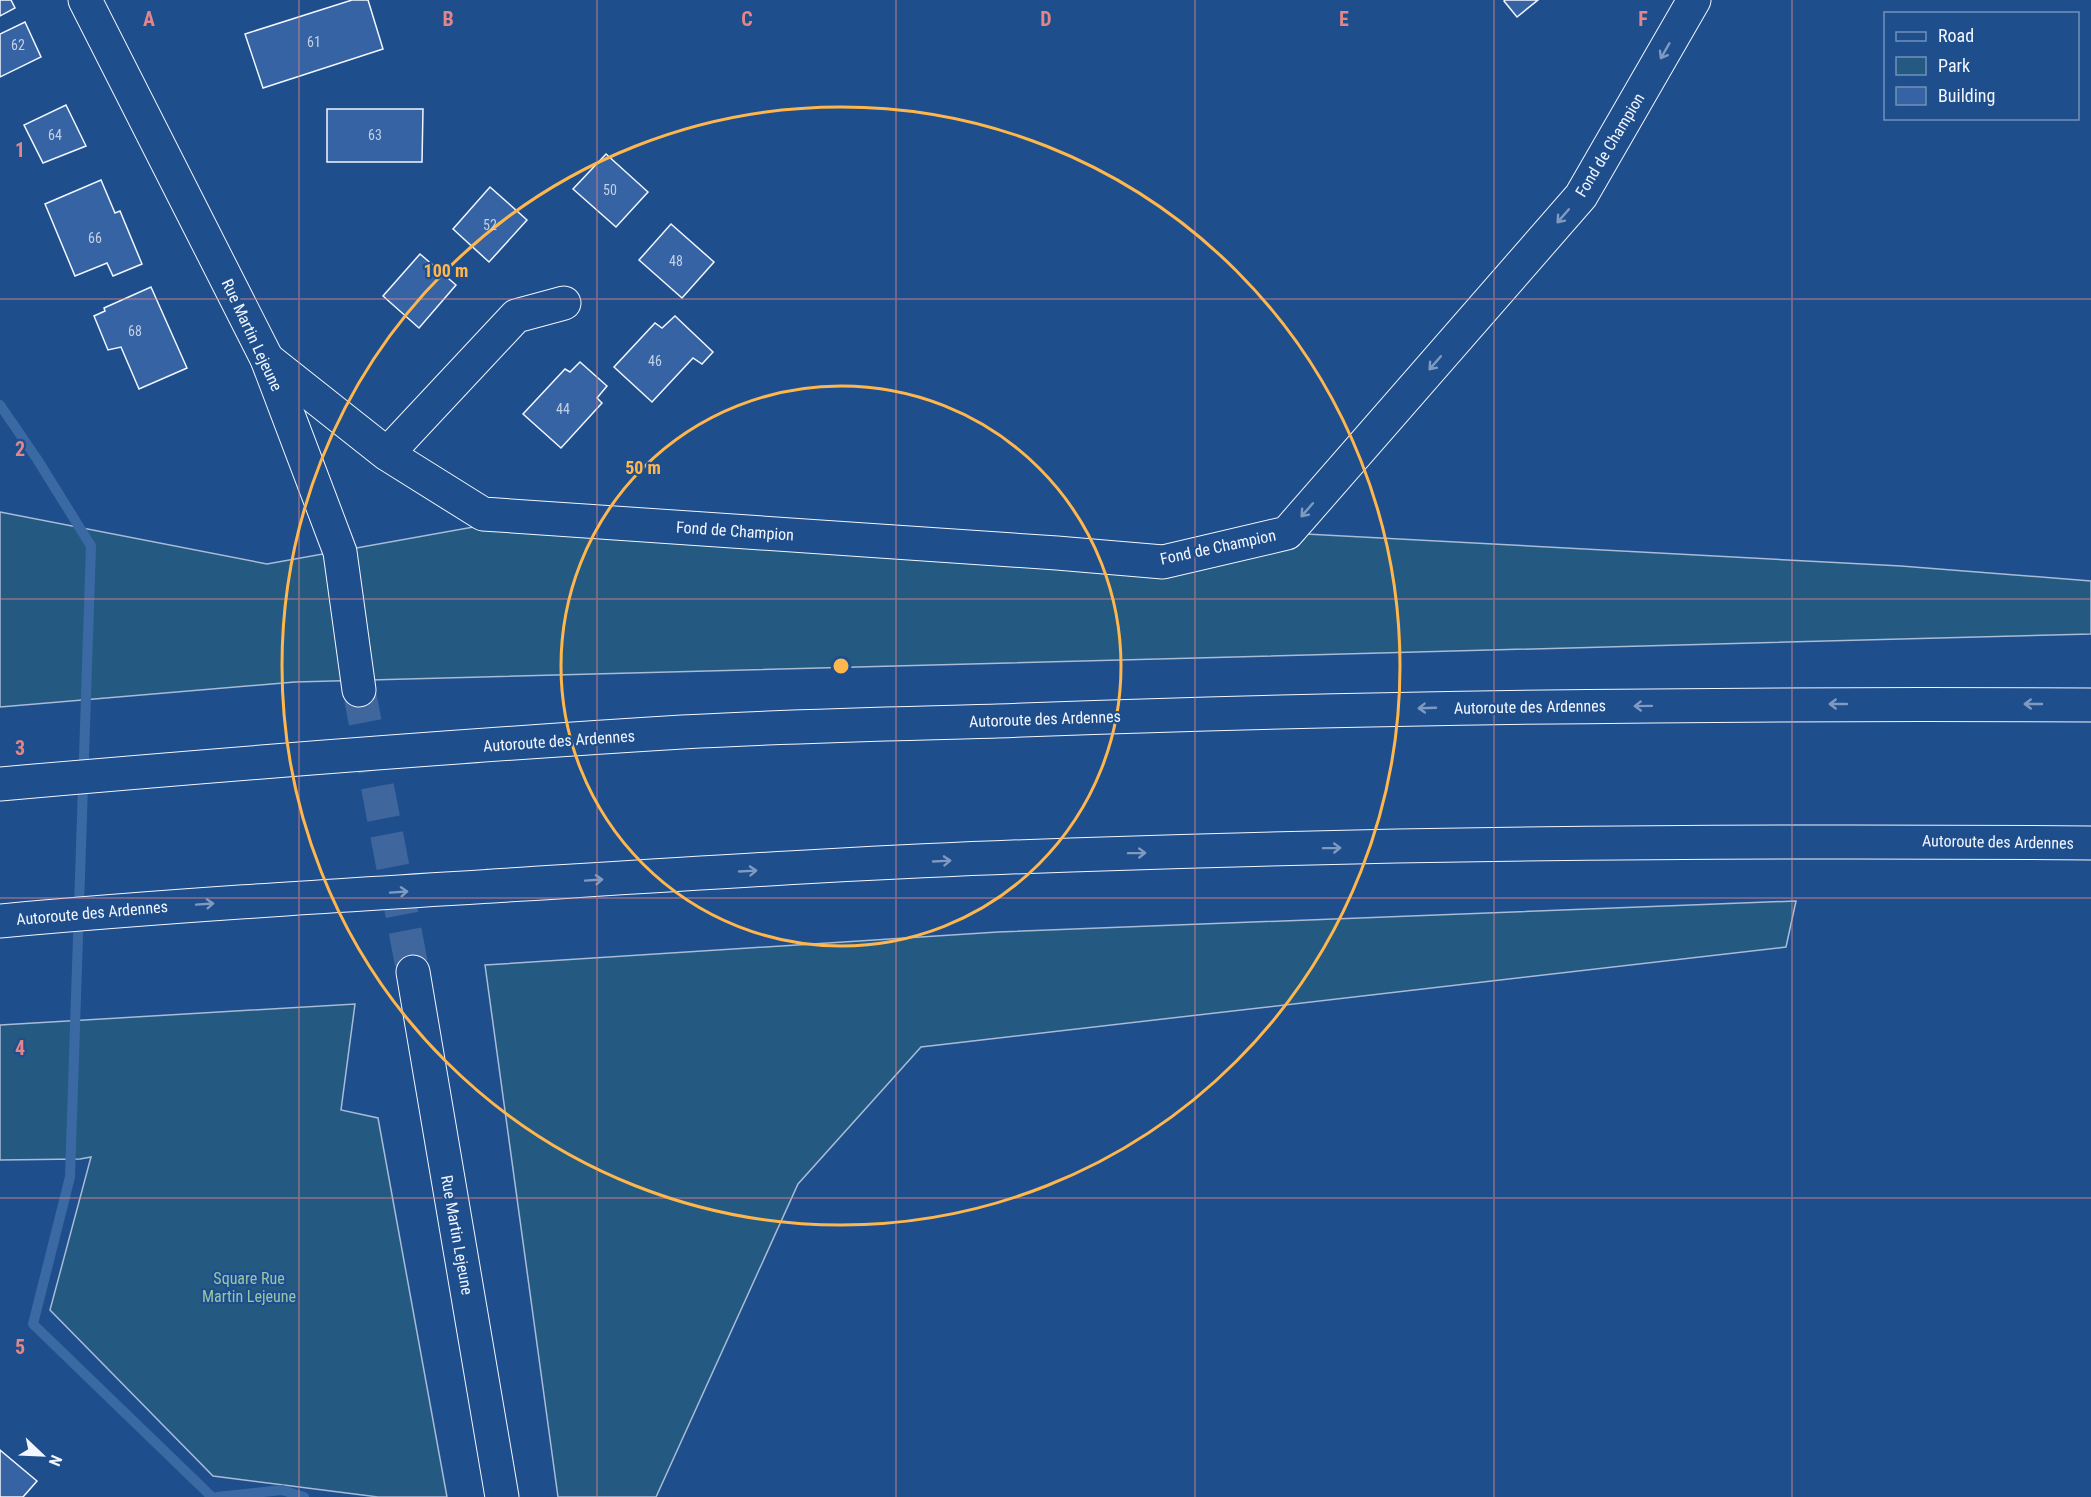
<svg xmlns="http://www.w3.org/2000/svg" width="2091" height="1497" font-family="'Roboto Condensed',sans-serif">
	<style>
		.green { fill: #245a82; stroke: #a8bbd7; stroke-width: 1.5 }
		.lines { fill: none; stroke-linecap: round; stroke-linejoin: round }
		.stream { stroke: #3b69a3; stroke-width: 10 }
		.building { fill: #3563a3; stroke: #f2f6ff; stroke-width: 1.5 }
		.secondary-tunnel { stroke: #3f679d; stroke-width: 33; stroke-dasharray: 33 16; stroke-linecap: butt }
		.street-casing { stroke: #f2f6ff; stroke-width: 35 }
		.secondary-casing { stroke: #f2f6ff; stroke-width: 35 }
		.highway-casing { stroke: #f2f6ff; stroke-width: 35 }
		.street { stroke: #1f4e8c; stroke-width: 33 }
		.secondary { stroke: #1f4e8c; stroke-width: 33 }
		.highway { stroke: #1f4e8c; stroke-width: 33 }
		.oneway { stroke: #7e9ac0 }
		.grid { fill: none; stroke: #e38589; stroke-width: 1.5; stroke-opacity: 0.55 }
		.ring { fill: none; stroke: #ffb74d; stroke-width: 3 }
		.labels { text-anchor: middle; dominant-baseline: central; stroke-width: 4.5; stroke-linejoin: round; paint-order: stroke }
		.number-label { font-size: 14px; fill: #c3d1e8 }
		.street-label { font-size: 16px; fill: #f2f6ff; stroke: #1f4e8c }
		.park-label { font-size: 16px; fill: #97c8a6; stroke: #1f4e8c }
		.grid-label { font-size: 20px; text-anchor: middle; font-weight: bold; fill: #e38589; stroke: #1f4e8c; stroke-width: 4.5; stroke-linejoin: round; paint-order: stroke }
		.centre { fill: #ffb74d; stroke: #1f4e8c; stroke-width: 3 }
		.ring-label { font-size: 18px; text-anchor: middle; font-weight: bold; fill: #ffb74d; stroke: #1f4e8c; stroke-width: 4.5; stroke-linejoin: round; paint-order: stroke }
	</style>
	<rect width="100%" height="100%" fill="#1f4e8c"/>
	<!-- green -->
	<path class="green" d="M0,512L267,564L479,526L1163,562L1287,533L1901,566L2091,581V634L295,682L0,707Z
		M1796,901L1786,947L921,1047L798,1184L656,1497H558L485,965L998,932Z
		M355,1004L341,1110L378,1118L447,1497H378L213,1476L50,1310L91,1157L80,1159L0,1160V1025Z"/>
	<g class="lines">
		<!-- stream -->
		<path class="stream" d="M0,405L37,459L91,546L70,1177L33,1324L212,1497
			M217,1497L282,1490L304,1497"/>
	</g>
	<!-- building -->
	<path class="building" d="M0,0H11L15,8L0,16Z
		M352,0H368L383,49L263,88L245,34Z
		M1505,0H1538L1517,17L1504,1Z
		M25,22L41,57L0,77V34Z
		M66,105L86,146L43,163L24,125Z
		M327,109H423L422,162H327Z
		M606,154L648,192L616,227L573,189Z
		M101,180L115,213L120,211L142,264L113,276L107,263L75,276L45,204Z
		M490,187L527,220L489,262L453,229Z
		M671,224L714,262L682,298L639,260Z
		M420,254L456,285L419,328L383,296Z
		M151,287L187,368L139,389L121,347L108,350L94,316L105,311L104,308Z
		M675,316L713,352L702,364L693,358L652,402L614,367L655,323L662,328Z
		M580,362L607,386L597,398L602,403L561,448L523,414L565,369L570,372Z
		M0,1450L37,1481L23,1497H0Z"/>
	<g class="lines">
		<!-- secondary-tunnel -->
		<path class="secondary-tunnel" d="M359,690L413,972"/>
		<defs>
			<path id="street" d="M267,359L387,454L483,514L1057,553L1163,562L1287,533L1581,196L1694,0
				M387,454L516,316L564,303"/>
			<path id="secondary" d="M85,0L267,359L340,552L359,690
				M413,972L502,1497"/>
			<path id="highway" d="M0,784C227,764 454,746 682,732C787,726 892,724 997,721C1362,707 1726,703 2091,705
				M0,921C164,906 329,896 493,886C686,874 878,861 1071,855C1411,843 1751,840 2091,843"/>
		</defs>
		<!-- street casing -->
		<use href="#street" class="street-casing"/>
		<!-- secondary casing -->
		<use href="#secondary" class="secondary-casing"/>
		<!-- highway casing -->
		<use href="#highway" class="highway-casing"/>
		<!-- street -->
		<use href="#street" class="street"/>
		<!-- secondary -->
		<use href="#secondary" class="secondary"/>
		<!-- highway -->
		<use href="#highway" class="highway"/>
	</g>
	<!-- one-way arrows -->
	<defs><path id="oneway-shaft" d="M-6 0H5M1.5-3L5.5 0L1.5 3" fill="none" stroke-width="1.6" stroke-linecap="round" stroke-linejoin="round" transform="scale(1.5)"/></defs>
	<g class="oneway">
		<use href="#oneway-shaft" transform="translate(1665 51) rotate(120)"/>
		<use href="#oneway-shaft" transform="translate(1563 216) rotate(131)"/>
		<use href="#oneway-shaft" transform="translate(1435 363) rotate(131)"/>
		<use href="#oneway-shaft" transform="translate(1307 510) rotate(131)"/>
		<use href="#oneway-shaft" transform="translate(1838 704) rotate(180)"/>
		<use href="#oneway-shaft" transform="translate(2033 704) rotate(-180)"/>
		<use href="#oneway-shaft" transform="translate(1643 706) rotate(179)"/>
		<use href="#oneway-shaft" transform="translate(1427 708) rotate(178)"/>
		<use href="#oneway-shaft" transform="translate(1332 848) rotate(-1)"/>
		<use href="#oneway-shaft" transform="translate(1137 853) rotate(-1)"/>
		<use href="#oneway-shaft" transform="translate(942 861) rotate(-3)"/>
		<use href="#oneway-shaft" transform="translate(748 871) rotate(-3)"/>
		<use href="#oneway-shaft" transform="translate(594 880) rotate(-4)"/>
		<use href="#oneway-shaft" transform="translate(399 892) rotate(-4)"/>
		<use href="#oneway-shaft" transform="translate(205 904) rotate(-4)"/>
	</g>
	<!-- grid -->
	<path class="grid" d="M299,0V1497M597,0V1497M896,0V1497M1195,0V1497M1494,0V1497M1792,0V1497M0,299H2091M0,599H2091M0,898H2091M0,1198H2091"/>
	<!-- distance rings -->
	<g class="ring">
		<circle cx="841" cy="666" r="280"/>
		<circle cx="841" cy="666" r="559"/>
	</g>
	<g class="labels">
		<!-- number labels -->
		<g class="number-label">
			<text x="314" y="42">61</text>
			<text x="18" y="45">62</text>
			<text x="55" y="135">64</text>
			<text x="375" y="135">63</text>
			<text x="610" y="190">50</text>
			<text x="490" y="225">52</text>
			<text x="95" y="238">66</text>
			<text x="676" y="261">48</text>
			<text x="135" y="331">68</text>
			<text x="655" y="361">46</text>
			<text x="563" y="409">44</text>
		</g>
		<!-- street labels -->
		<g class="street-label">
			<text transform="translate(1610 145) rotate(-59)">Fond de Champion</text>
			<text transform="translate(252 335) rotate(65)">Rue Martin Lejeune</text>
			<text transform="translate(735 531) rotate(4)">Fond de Champion</text>
			<text transform="translate(1218 547) rotate(-12)">Fond de Champion</text>
			<text transform="translate(1530 707) rotate(-1)">Autoroute des Ardennes</text>
			<text transform="translate(1045 719) rotate(-2)">Autoroute des Ardennes</text>
			<text transform="translate(559 741) rotate(-4)">Autoroute des Ardennes</text>
			<text transform="translate(1998 842) rotate(1)">Autoroute des Ardennes</text>
			<text transform="translate(92 913) rotate(-5)">Autoroute des Ardennes</text>
			<text transform="translate(457 1235) rotate(80)">Rue Martin Lejeune</text>
		</g>
		<!-- park labels -->
		<g class="park-label">
			<text x="249" y="1278">Square Rue<tspan x="249" dy="18">Martin Lejeune</tspan></text>
		</g>
	</g>
	<g class="grid-label">
		<text x="149" y="26">A</text>
		<text x="448" y="26">B</text>
		<text x="747" y="26">C</text>
		<text x="1046" y="26">D</text>
		<text x="1344" y="26">E</text>
		<text x="1643" y="26">F</text>
		<text x="20" y="157">1</text>
		<text x="20" y="456">2</text>
		<text x="20" y="755">3</text>
		<text x="20" y="1055">4</text>
		<text x="20" y="1354">5</text>
	</g>
	<circle cx="841" cy="666" r="9" class="centre"/>
	<g class="ring-label">
		<text x="446" y="277">100 m</text>
		<text x="643" y="474">50 m</text>
	</g>
	<!-- legend -->
	<rect x="1884" y="12" width="195" height="108" fill="#1f4e8c" stroke="#7391ba" stroke-width="1.5"/>
	<rect x="1896" y="32" width="30" height="9" fill="#1f4e8c" stroke="#7391ba" stroke-width="1.5"/>
	<text x="1938" y="42" font-size="18" fill="#f2f6ff">Road</text>
	<rect x="1896" y="57" width="30" height="18" fill="#245a82" stroke="#7391ba" stroke-width="1.5"/>
	<text x="1938" y="72" font-size="18" fill="#f2f6ff">Park</text>
	<rect x="1896" y="87" width="30" height="18" fill="#3563a3" stroke="#7391ba" stroke-width="1.5"/>
	<text x="1938" y="102" font-size="18" fill="#f2f6ff">Building</text>
	<!-- north arrow -->
	<g transform="translate(42 1455) rotate(113)" stroke="#1f4e8c" stroke-width="4.5" paint-order="stroke">
	<path d="M0-4.5L10 22L0 15L-10 22Z" fill="#f2f6ff"/>
	<text y="-9" font-size="16" font-weight="bold" text-anchor="middle" fill="#f2f6ff">N</text>
	</g>
</svg>
